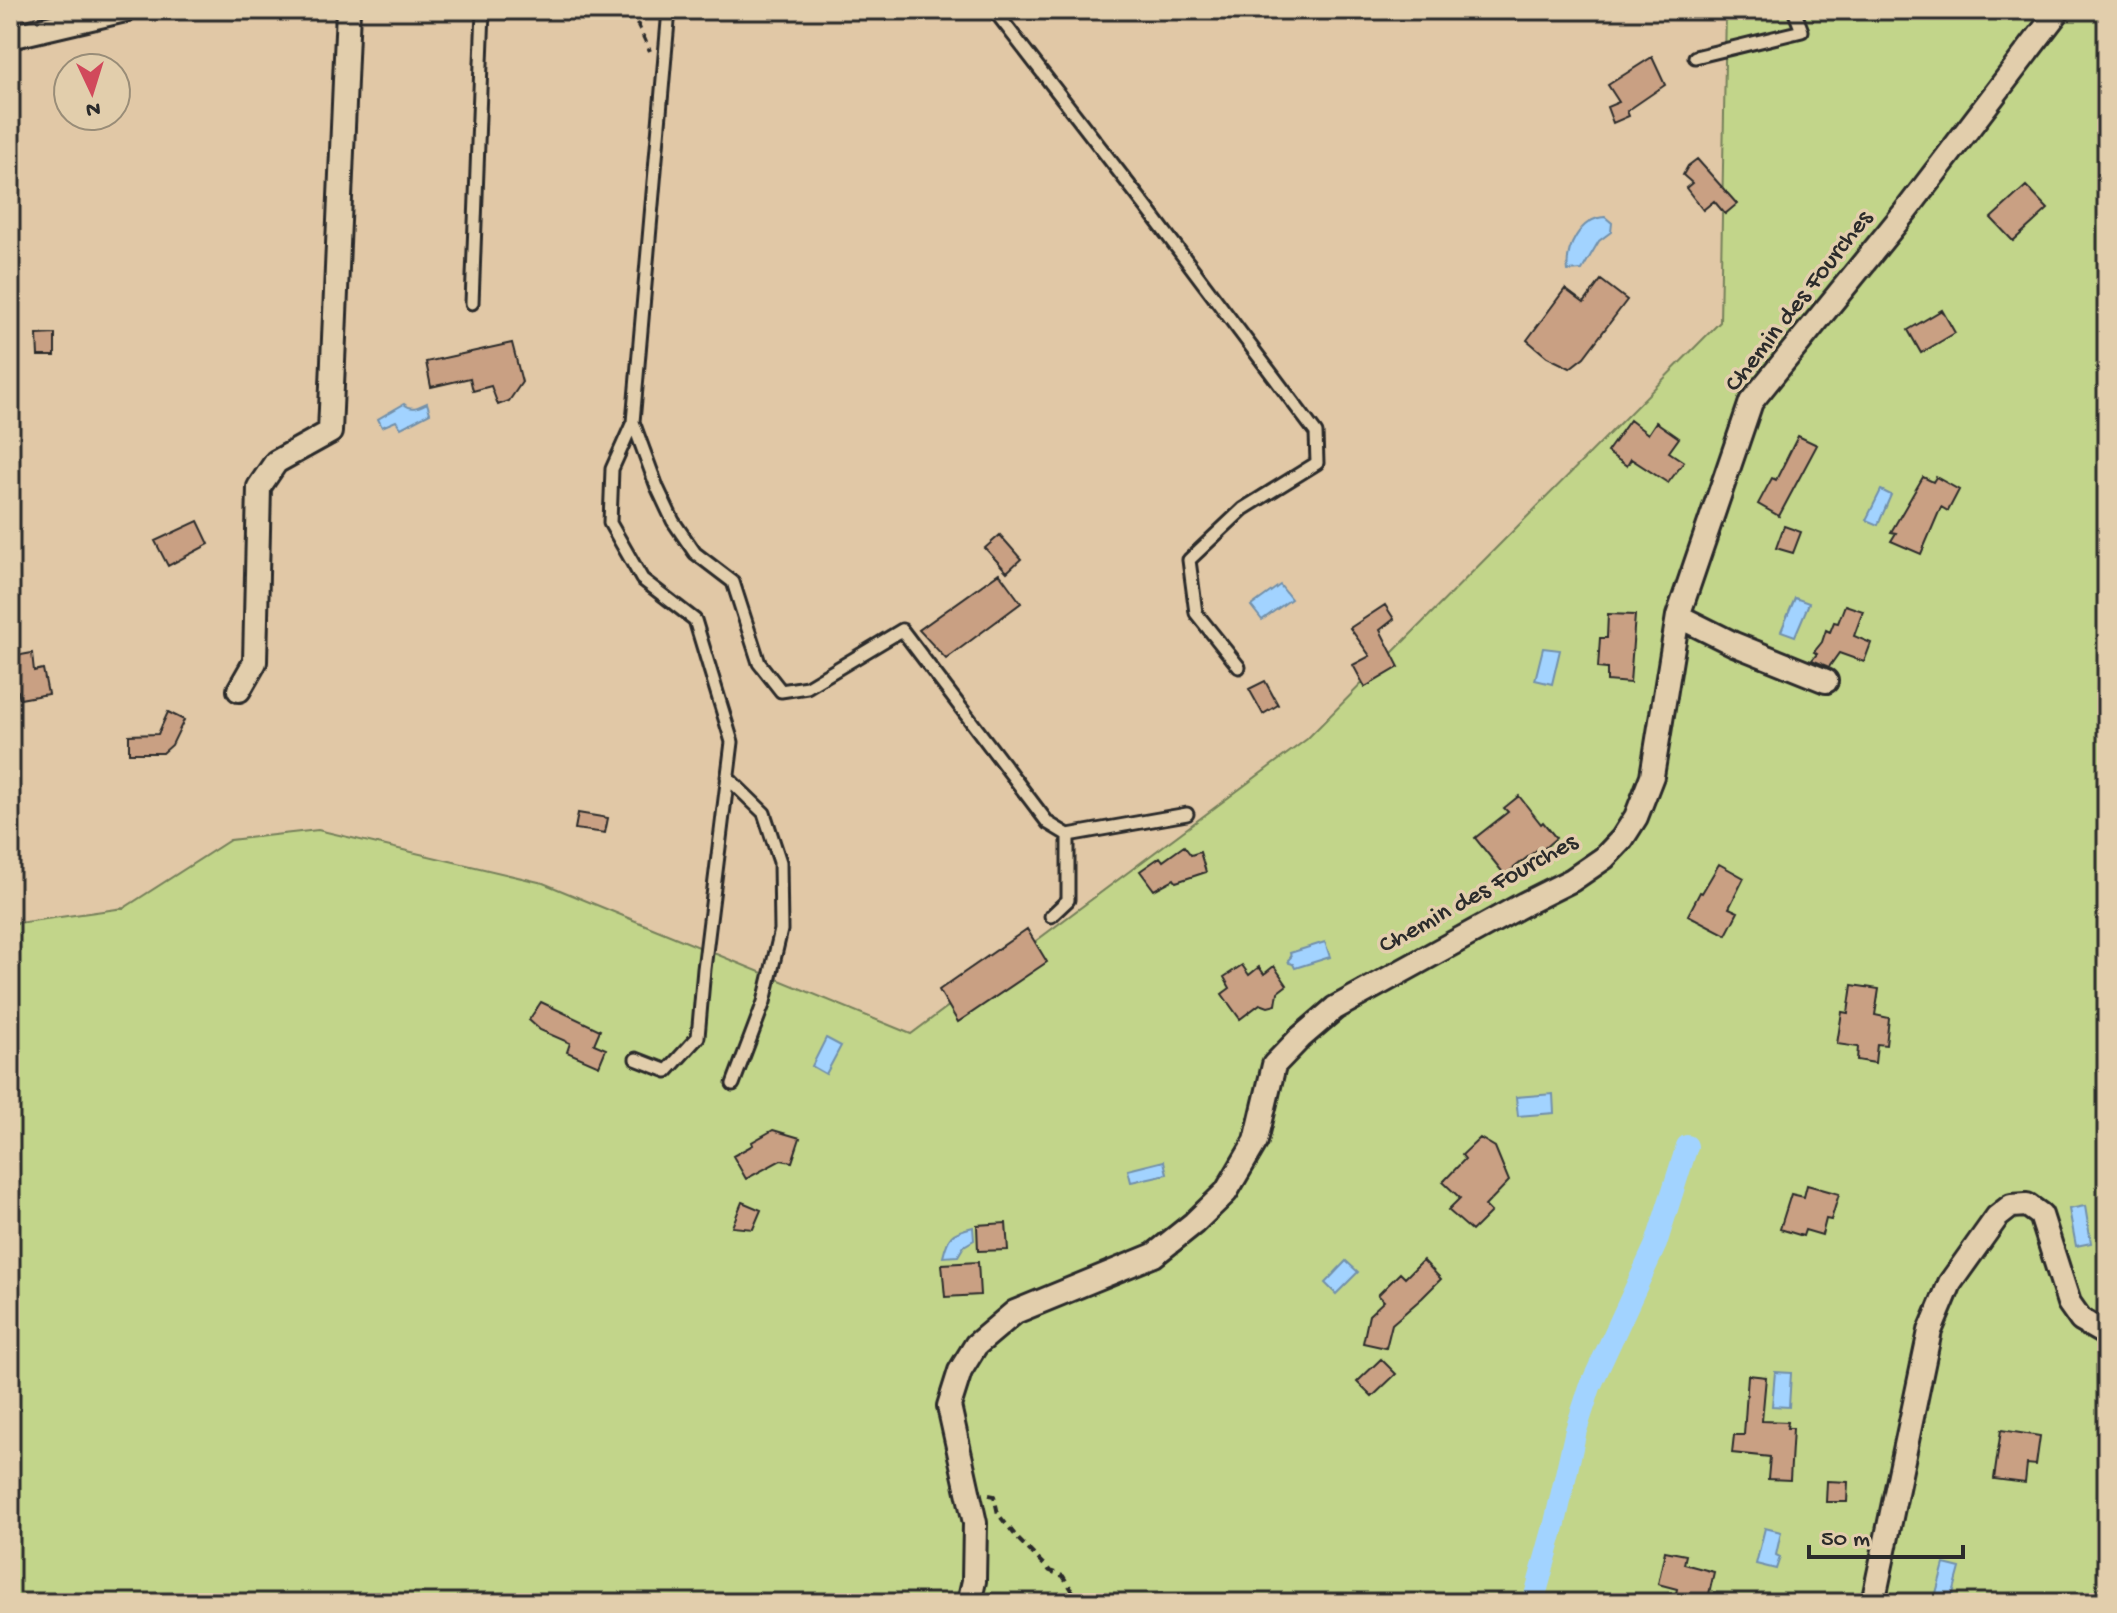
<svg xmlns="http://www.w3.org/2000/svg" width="2117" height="1613" font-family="'Gochi Hand',sans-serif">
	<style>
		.green { fill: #c2d58a; stroke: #76805a; stroke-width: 2 }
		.water { fill: #a2d3ff; stroke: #7290aa; stroke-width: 2 }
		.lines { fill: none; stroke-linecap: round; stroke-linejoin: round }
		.canal { stroke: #a2d3ff; stroke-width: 22 }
		.building { fill: #c9a083; stroke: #2b2b2b; stroke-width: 2 }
		.lane-casing { stroke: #2b2b2b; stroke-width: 17 }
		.street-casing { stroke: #2b2b2b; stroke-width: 28 }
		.path { stroke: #2b2b2b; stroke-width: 4; stroke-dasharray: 8 6; stroke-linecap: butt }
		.lane { stroke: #e2ceac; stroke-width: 11 }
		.street { stroke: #e2ceac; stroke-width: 22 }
		.labels { text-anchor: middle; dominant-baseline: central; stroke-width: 7; stroke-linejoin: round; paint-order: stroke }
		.street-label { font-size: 26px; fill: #2b2b2b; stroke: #e2ceac }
	</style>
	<rect width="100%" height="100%" fill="#e1c8a6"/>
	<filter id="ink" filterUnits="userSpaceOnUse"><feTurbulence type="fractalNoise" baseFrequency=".0125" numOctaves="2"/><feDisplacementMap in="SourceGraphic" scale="16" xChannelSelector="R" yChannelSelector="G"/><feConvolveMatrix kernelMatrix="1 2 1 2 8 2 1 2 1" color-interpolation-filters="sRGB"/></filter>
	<g filter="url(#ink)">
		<!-- green -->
		<path class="green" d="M1726,10H2107V1603H10V924L124,908L230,840L318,830L543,883L911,1034L1307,739L1720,322Z"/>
		<!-- water -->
		<path class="water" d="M1605,217L1612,223L1611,232L1599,241L1582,270L1568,271C1565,249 1580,218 1605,217Z
			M427,403L430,413L401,428L396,421L382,427L378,419L404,404C412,411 419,407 427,403Z
			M1881,490L1891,495L1878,525L1866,520Z
			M1280,585L1291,599L1262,620L1251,606Z
			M1795,598L1809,603L1795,636L1781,631Z
			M1543,648L1560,650L1552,684L1535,680Z
			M1325,942L1330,957L1295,968L1293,964L1289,963L1288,960L1291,957L1290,953Z
			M826,1038L841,1046L826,1074L812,1066Z
			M1553,1094L1554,1113L1518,1116L1516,1097Z
			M1164,1161L1167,1174L1131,1182L1128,1170Z
			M2085,1206L2091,1243L2076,1246L2069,1209Z
			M973,1227L974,1240L964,1246L958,1256L943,1257C948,1236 951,1232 973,1227Z
			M1346,1261L1358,1272L1336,1294L1325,1283Z
			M1775,1372L1791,1373L1789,1407L1772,1406Z
			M1765,1528L1781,1532L1776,1555L1780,1557L1776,1569L1756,1564Z
			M1944,1564L1960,1568L1951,1601L1935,1597Z"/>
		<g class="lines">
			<!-- canal -->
			<path class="canal" d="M1533,1603L1555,1523L1576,1430L1590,1387L1656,1244L1687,1146"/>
		</g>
		<!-- building -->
		<path class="building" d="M1652,57L1665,85L1627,111L1629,116L1613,123L1607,107L1619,102L1608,85Z
			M1697,159L1737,204L1725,214L1714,201L1703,210L1686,188L1692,183L1683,175L1688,166Z
			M2026,186L2048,209L2013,241L1991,218Z
			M1601,280L1627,300L1584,357L1570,368L1547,357L1527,340L1565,289L1584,303Z
			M1942,310L1955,333L1921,353L1908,330Z
			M55,334V356H38L37,335Z
			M512,343L522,382L509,401L498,405L491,386L473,391L470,378L431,387L426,362Z
			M1630,420L1648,434L1656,422L1679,438L1669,452L1684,462L1668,483L1631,459L1627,466L1607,452Z
			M1798,436L1817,445L1779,516L1758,504L1772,478L1776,480Z
			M1923,477L1933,482L1936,477L1959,490L1948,511L1941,507L1921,554L1891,541L1896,533L1891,532Z
			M198,521L209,544L168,566L155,541Z
			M1784,526L1801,532L1793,553L1776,548Z
			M1000,535L1021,559L1007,572L985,548Z
			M999,573L1021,603L946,659L919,630Z
			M1385,605L1394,619L1380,630L1399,667L1365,687L1353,665L1370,656L1350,628Z
			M1845,605L1863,611L1854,636L1871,643L1864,662L1839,653L1829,667L1812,660L1817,654L1814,652L1822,642L1826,630L1830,632L1834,622L1838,623Z
			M1608,614L1635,615L1630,683L1607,681V669L1598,668L1600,638H1607Z
			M32,653L34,671L43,669L48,694L20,699L18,691L10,692V657Z
			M1265,681L1278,705L1263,714L1249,689Z
			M168,712L184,720L172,745L163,753H129V735L158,734Z
			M1519,796L1541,824L1543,822L1556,838L1540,852L1538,849L1505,875L1475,838L1508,812L1504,808Z
			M578,813L608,818L605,833L575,829Z
			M1184,846L1191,855L1200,852L1206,872L1176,882L1174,879L1154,890L1140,871L1160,857L1163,861Z
			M1719,864L1744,878L1729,908L1738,912L1726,935L1688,915L1700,892L1702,893Z
			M1027,929L1047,962L958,1022L939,990Z
			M1242,965L1249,975L1259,967L1264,974L1274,966L1287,985L1278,992L1276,1005L1268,1007L1260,1004L1240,1019L1222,994L1230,988L1224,977Z
			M1852,985L1879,989L1875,1015L1889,1018L1886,1045L1877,1044L1875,1063L1857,1060L1858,1047L1837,1044L1842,1012L1848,1013Z
			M541,1002L600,1030L594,1044L606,1049L599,1066L567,1052L570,1043L540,1030L529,1020Z
			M773,1130L800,1138L792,1162L781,1160L746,1179L733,1156L753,1145L752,1142Z
			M1480,1138L1495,1147L1509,1181L1485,1206L1491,1212L1472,1231L1448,1210L1460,1198L1443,1182L1465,1159L1462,1155Z
			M1807,1185L1839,1194L1831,1220L1826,1219L1822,1235L1805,1230L1803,1236L1780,1229L1791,1194L1804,1197Z
			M742,1202L761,1210L753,1229L732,1227Z
			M1006,1223L1008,1250L978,1251L977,1225Z
			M1423,1260L1441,1279L1422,1298L1392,1324L1386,1348L1363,1343L1369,1315L1384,1301L1378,1295L1400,1273L1405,1278Z
			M978,1262L980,1295L945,1297L942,1264Z
			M1381,1359L1396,1374L1372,1397L1357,1382Z
			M1748,1375L1766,1377L1762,1421L1788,1422L1787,1428H1793L1790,1480L1768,1479L1770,1457L1732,1453L1734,1435H1744Z
			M2001,1430L2040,1436L2036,1465L2027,1464L2025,1483L1994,1479Z
			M1827,1481L1848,1482L1847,1502H1826Z
			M1665,1551L1686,1555L1684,1564L1714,1572L1707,1603H1696L1675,1598L1677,1589L1658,1584Z"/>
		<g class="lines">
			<defs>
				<path id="lane" d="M994,10L1147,208L1316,433L1317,463L1243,509L1189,560L1196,613L1239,667
					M1695,57L1802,31L1794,10
					M472,303L483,10
					M633,422L657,487L673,521L695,553L733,582L759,663L781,691L807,687L902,630L1048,823L1068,835L1187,814
					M727,777L764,813L780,862L781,930L764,1002L733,1084
					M1051,916L1068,900V835
					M636,1059L667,1071L698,1037L704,969L732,742L695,620L642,579L610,523L612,469L633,422L669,10"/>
				<path id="street" d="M10,37L125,10
					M1678,616L1734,644L1826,681
					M239,690L255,662L259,487L276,462L330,432L348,10
					M969,1603L974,1581L975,1523L949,1406L960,1371L976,1345L1015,1312L1154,1255L1194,1223L1226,1192L1256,1141L1274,1065L1300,1038L1335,1008L1524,904L1572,880L1604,858L1622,839L1636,817L1652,776L1678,616L1751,402L1905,212L2059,10
					M1873,1603L1930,1331L1950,1283L1997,1217L2011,1206L2027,1205L2041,1215L2069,1303L2081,1320L2107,1335"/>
			</defs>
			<!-- lane casing -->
			<use href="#lane" class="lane-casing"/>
			<!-- street casing -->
			<use href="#street" class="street-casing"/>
			<!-- path -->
			<path class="path" d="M631,10L650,51
				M989,1495L994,1496L998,1514L1019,1540L1050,1571L1063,1576L1080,1603"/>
			<!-- lane -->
			<use href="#lane" class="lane"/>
			<!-- street -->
			<use href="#street" class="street"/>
		</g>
	</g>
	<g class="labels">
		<!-- street labels -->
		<g class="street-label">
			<text transform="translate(1800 302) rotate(-52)">Chemin des Fourches</text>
			<text transform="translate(1479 895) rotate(-29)">Chemin des Fourches</text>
		</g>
	</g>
	<!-- margin -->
	<rect width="2117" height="1613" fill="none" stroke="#e2ceac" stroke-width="40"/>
	<rect x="20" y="20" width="2077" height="1573" fill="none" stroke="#2b2b2b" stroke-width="3" filter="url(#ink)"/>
	<!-- north arrow -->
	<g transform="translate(92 92) rotate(176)"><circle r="38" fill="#e2ceac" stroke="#998d78" stroke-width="2"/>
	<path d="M0-6L14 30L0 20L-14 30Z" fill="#d1495b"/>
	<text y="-12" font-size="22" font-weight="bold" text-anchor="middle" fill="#2b2b2b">N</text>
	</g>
	<!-- scale -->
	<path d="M1809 1545v12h154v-12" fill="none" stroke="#2b2b2b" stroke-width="4"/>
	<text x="1821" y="1545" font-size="24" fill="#2b2b2b" stroke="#e2ceac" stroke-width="6" paint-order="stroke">50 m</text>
</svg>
